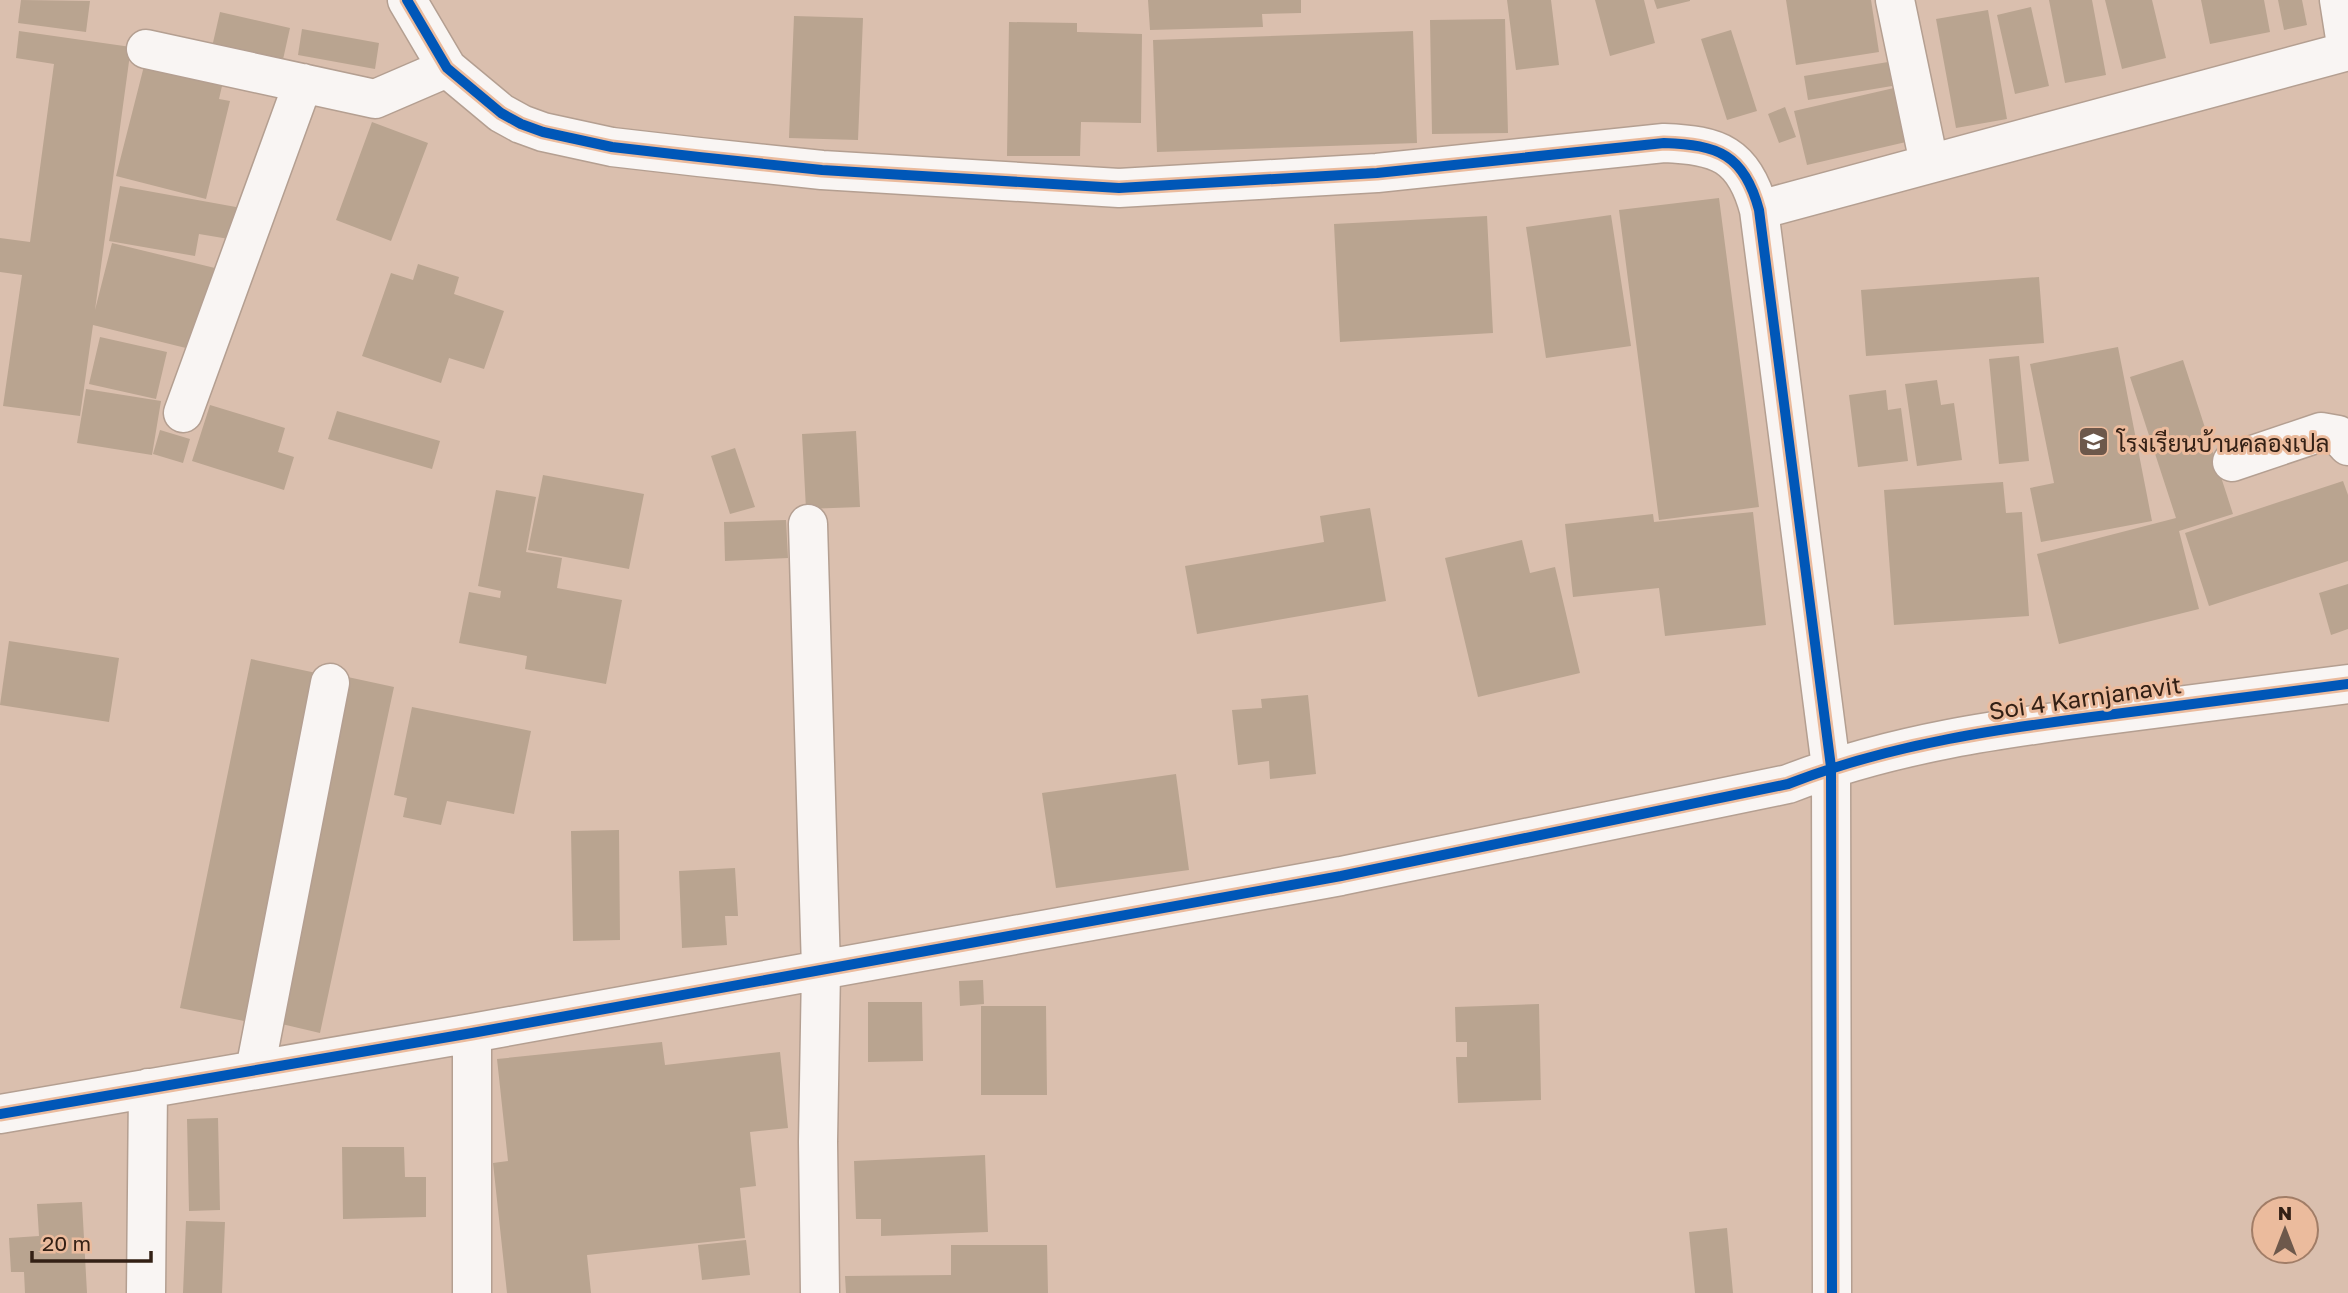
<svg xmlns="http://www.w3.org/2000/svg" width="2348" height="1293" font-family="'Golos Text',Sarabun,sans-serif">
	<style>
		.building { fill: #b9a490 }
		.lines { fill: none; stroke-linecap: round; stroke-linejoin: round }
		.minor-casing { stroke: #b49f91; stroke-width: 41 }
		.minor { stroke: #f9f5f3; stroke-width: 38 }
		.cycleway-casing { stroke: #ebbb9d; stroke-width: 15 }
		.cycleway { stroke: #0057b8; stroke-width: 10 }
		.labels { text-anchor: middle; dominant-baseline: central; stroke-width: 6; stroke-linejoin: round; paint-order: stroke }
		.poi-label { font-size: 24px; fill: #332015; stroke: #ebbb9d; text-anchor: start }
		.street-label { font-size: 24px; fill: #332015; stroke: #ebbb9d }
	</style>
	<rect width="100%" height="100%" fill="#dabfae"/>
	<!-- building -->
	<path class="building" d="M21,0L90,1L86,32L18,23Z
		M1148,0H1301V13L1262,14L1263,27L1150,30Z
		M1507,0H1551L1559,65L1516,70Z
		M1595,0H1644L1655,43L1610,56Z
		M1654,0H1690V1L1657,9Z
		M1786,0H1871L1879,52L1796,65Z
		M2049,0H2092L2106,75L2065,83Z
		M2105,0H2152L2166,58L2122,69Z
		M2201,0H2264L2270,32L2210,44Z
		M2278,0H2302L2307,25L2284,30Z
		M2031,7L2049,86L2015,94L1997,15Z
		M1988,10L2007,119L1956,128L1936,19Z
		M220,12L290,28L282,64L212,47Z
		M794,16L863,18L858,140L789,138Z
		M1505,19L1508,133L1432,134L1430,20Z
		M1009,22L1077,23V32L1142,34L1141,123L1081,122L1080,156H1007Z
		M302,29L379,43L375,69L298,55Z
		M1731,30L1757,111L1727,120L1701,39Z
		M19,31L131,47L95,310L112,243L219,269L198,351L93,325L80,416L3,406L22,275L0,272V238L30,242L54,64L16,58Z
		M1413,31L1417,143L1157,152L1153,40Z
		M1888,62L1892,86L1808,100L1804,76Z
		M144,66L222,86L219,99L230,101L206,199L116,176Z
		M1894,88L1906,142L1807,165L1794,111Z
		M1785,107L1796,137L1779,143L1768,114Z
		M372,122L428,143L391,241L336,220Z
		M120,186L247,209L241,241L199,234L195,256L109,241Z
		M1719,198L1759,507L1659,520L1619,210Z
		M1611,215L1631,346L1546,358L1526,227Z
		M1487,216L1493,333L1340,342L1334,224Z
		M418,264L459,277L454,294L504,311L484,369L449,358L441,383L362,356L391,273L413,280Z
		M2039,277L2044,343L1866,356L1861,290Z
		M100,337L167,352L156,399L89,384Z
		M2118,347L2152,521L2041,542L2030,488L2054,483L2030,364Z
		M2019,356L2029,461L1999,464L1989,359Z
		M2183,360L2233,514L2179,531L2199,609L2059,644L2037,554L2176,518L2130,377Z
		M1937,380L1941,405L1954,403L1962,460L1917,466L1905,384Z
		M86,389L161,401L152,455L77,443Z
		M1886,390L1888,410L1901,408L1908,461L1858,467L1849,395Z
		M210,405L285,428L278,452L294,457L284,490L192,461Z
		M337,411L440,441L432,469L328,439Z
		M160,430L190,439L183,463L153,454Z
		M856,431L860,507L806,509L802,434Z
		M735,448L755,507L730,514L711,456Z
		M543,475L644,494L629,569L528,550Z
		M2343,481L2348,495V561L2209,606L2185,533Z
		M2003,482L2006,513L2022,512L2029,616L1894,625L1884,490Z
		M496,490L536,497L526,552L562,558L557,588L622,600L606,684L525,669L527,656L459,643L469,592L500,598L501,591L478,586Z
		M1370,508L1386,601L1197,634L1185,566L1324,542L1320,516Z
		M1753,512L1766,625L1665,636L1659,588L1573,597L1565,524L1653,514L1654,522Z
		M786,520L788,558L725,561L724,522Z
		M1522,540L1530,573L1555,567L1580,673L1478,697L1445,558Z
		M2348,584V629L2331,635L2319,593Z
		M9,641L119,658L109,722L0,705Z
		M251,659L321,674L249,1022L180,1008Z
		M343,676L394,687L320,1033L269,1021Z
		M1308,695L1316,774L1270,779L1269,761L1238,765L1232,710L1262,708L1261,699Z
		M412,707L531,731L514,814L447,801L441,825L403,817L407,798L394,795Z
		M1176,774L1189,870L1056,888L1042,793Z
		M619,830L620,940L573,941L571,831Z
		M735,868L738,916H725L727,945L682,948L679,871Z
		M983,980L984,1004L960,1006L959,981Z
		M868,1002H922L923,1061L868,1062Z
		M1539,1004L1541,1100L1458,1103L1456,1057H1467V1042H1456L1455,1007Z
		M981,1006H1046L1047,1095H981Z
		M662,1042L665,1065L780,1052L788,1128L750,1132L756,1186L740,1188L745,1238L587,1255L591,1293H507L493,1163L508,1161L497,1059Z
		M218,1118L220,1210L189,1211L187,1119Z
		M342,1147H404L405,1177H426V1217L343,1219Z
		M985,1155L988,1232L881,1236V1219H856L854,1161Z
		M82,1202L87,1293H25L24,1272H11L9,1238L39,1236L37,1204Z
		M186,1221L225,1222L222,1293H183Z
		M1727,1228L1733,1293H1695L1689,1232Z
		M746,1240L750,1275L702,1280L698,1245Z
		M951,1245H1047L1048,1293H846L845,1276L951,1275Z"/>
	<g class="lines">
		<defs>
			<path id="minor" d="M407,0L447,68L501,113L521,124L543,132L612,147L699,157L822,170L1119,188L1377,173L1664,143C1718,145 1744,154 1759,210L1831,767L1832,1293
				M1895,0L1929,163
				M2339,0L2347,51
				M146,49L375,99L447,68
				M1759,210L2348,51
				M183,413L303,83
				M2232,462L2321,432L2338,435L2348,446
				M808,524L821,969L818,1142L820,1293
				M255,1070L330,683
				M0,1114L472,1033L1341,876L1788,784C1893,743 2004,728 2115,714C2193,704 2270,694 2348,684
				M146,1293L148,1088
				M472,1293V1033"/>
		</defs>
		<!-- minor casing -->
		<use href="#minor" class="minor-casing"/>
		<!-- minor -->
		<use href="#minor" class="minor"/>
		<defs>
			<path id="cycleway" d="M407,0L447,68L501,113L521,124L543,132L612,147L699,157L822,170L1119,188L1377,173L1664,143C1718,145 1744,154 1759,210L1831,767L1832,1293
				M0,1114L472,1033L1341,876L1788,784C1893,743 2004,728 2115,714C2193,704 2270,694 2348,684"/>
		</defs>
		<!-- cycleway casing -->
		<use href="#cycleway" class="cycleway-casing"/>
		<!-- cycleway -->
		<use href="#cycleway" class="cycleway"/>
	</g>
	<!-- icons -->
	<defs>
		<symbol id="school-square" viewBox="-11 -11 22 22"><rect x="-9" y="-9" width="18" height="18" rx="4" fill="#6d584b" stroke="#ebbb9d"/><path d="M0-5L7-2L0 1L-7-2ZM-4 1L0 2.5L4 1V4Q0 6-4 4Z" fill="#fff"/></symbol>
	</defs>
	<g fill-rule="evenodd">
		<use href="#school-square" x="2076" y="424" width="35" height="35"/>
	</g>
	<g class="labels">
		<!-- poi labels -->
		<g class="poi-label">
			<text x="2117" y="442">โรงเรียนบ้านคลองเปล</text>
		</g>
		<!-- street labels -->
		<g class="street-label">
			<text transform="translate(2085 697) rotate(-8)">Soi 4 Karnjanavit</text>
		</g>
	</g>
	<!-- north arrow -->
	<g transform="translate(2285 1230)"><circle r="33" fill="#ebbb9d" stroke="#a17d67" stroke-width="2"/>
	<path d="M0-5L12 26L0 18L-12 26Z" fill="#6d584b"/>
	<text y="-10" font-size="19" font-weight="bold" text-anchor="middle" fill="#332015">N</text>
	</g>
	<!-- scale -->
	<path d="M32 1251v10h119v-10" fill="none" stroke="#332015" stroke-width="3.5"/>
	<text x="42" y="1251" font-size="21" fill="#332015" stroke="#ebbb9d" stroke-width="5" paint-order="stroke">20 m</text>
</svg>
